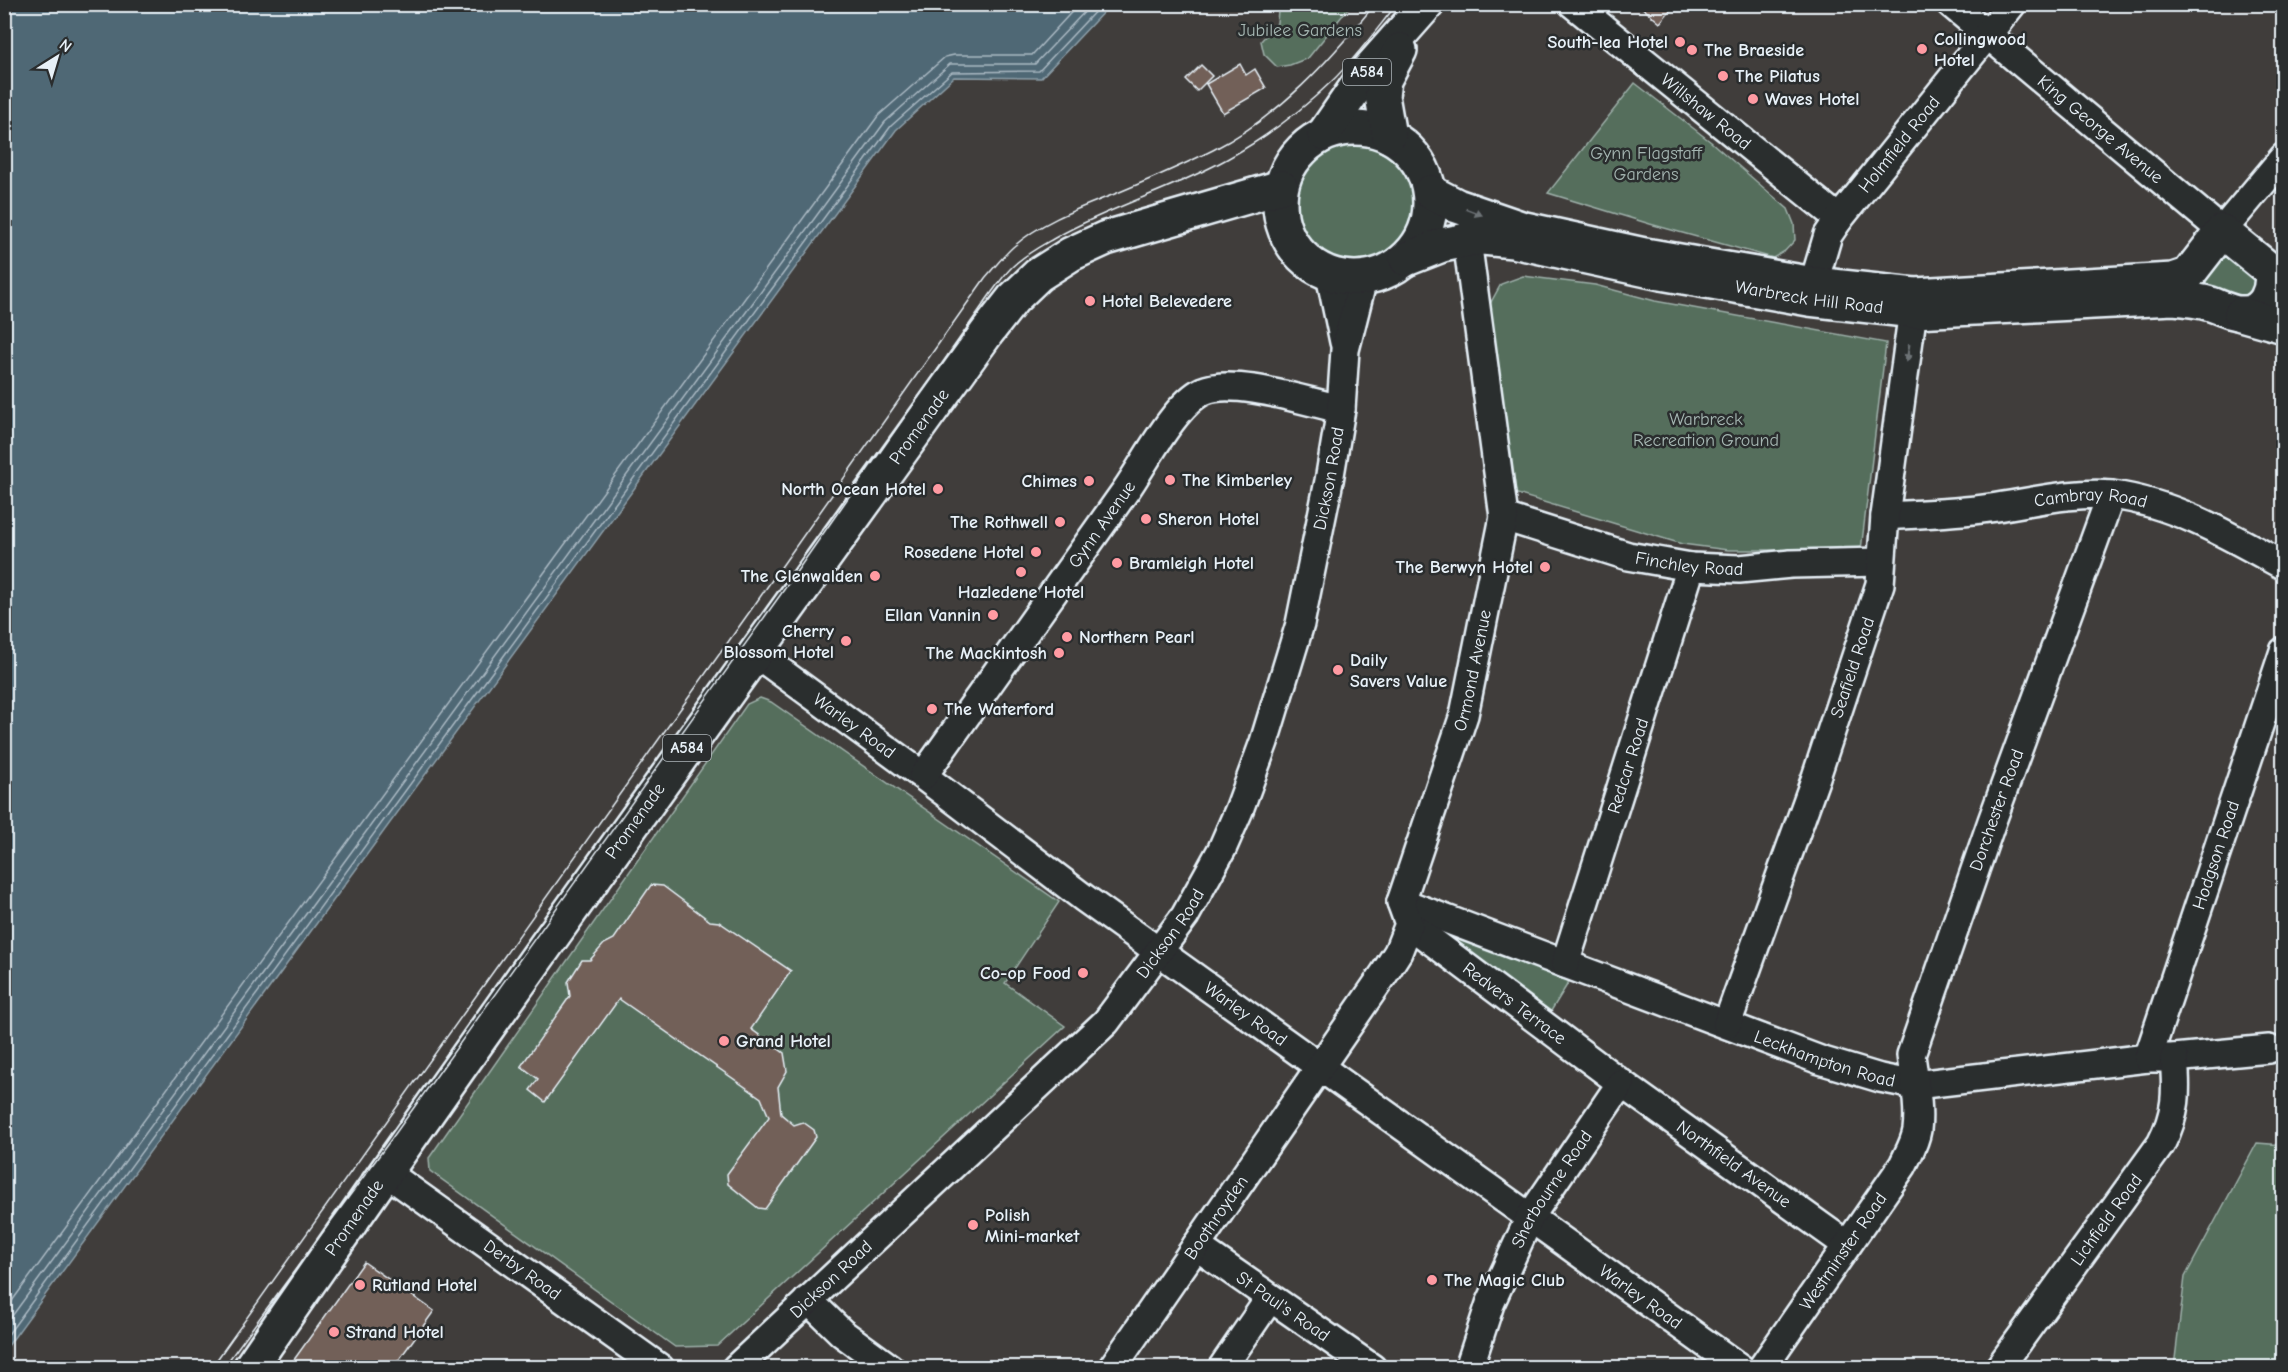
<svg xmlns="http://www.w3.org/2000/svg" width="2288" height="1372" font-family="'Comic Neue',sans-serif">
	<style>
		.green { fill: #546e5c; stroke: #9eb0aa; stroke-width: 1.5 }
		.water { fill: #506875; stroke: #8d9fa9; stroke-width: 1.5 }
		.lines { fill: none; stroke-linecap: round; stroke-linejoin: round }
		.shore { stroke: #abbac4; stroke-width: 1.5 }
		.building { fill: #726159; stroke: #e8f1f8; stroke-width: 1.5 }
		.minor-casing { stroke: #e8f1f8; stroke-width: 32 }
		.major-casing { stroke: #e8f1f8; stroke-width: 38 }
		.minor { stroke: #2a2d2e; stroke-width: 27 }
		.major { stroke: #2a2d2e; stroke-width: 33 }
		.tram { stroke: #e8f1f8; stroke-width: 1.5 }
		.oneway { fill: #6c7275 }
		.poi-dot { fill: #ff9aa2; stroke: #2a2d2e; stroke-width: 2 }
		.labels { text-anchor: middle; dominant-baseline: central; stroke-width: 5; stroke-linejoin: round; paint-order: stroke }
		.shield { fill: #2a2d2e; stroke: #afb6bb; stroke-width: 1.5 }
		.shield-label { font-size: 16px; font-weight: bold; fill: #e8f1f8 }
		.park-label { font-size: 18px; fill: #a5b6b2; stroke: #2a2d2e }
		.poi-label { font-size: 18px; font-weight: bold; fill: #e8f1f8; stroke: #2a2d2e; text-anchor: start }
		.street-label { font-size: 18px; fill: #e8f1f8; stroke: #2a2d2e }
	</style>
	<rect width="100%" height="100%" fill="#403d3b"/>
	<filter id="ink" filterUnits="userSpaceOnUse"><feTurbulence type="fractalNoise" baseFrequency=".0167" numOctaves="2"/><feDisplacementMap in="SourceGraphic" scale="12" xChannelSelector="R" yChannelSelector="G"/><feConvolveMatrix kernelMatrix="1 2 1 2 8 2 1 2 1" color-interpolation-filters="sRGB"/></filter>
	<g filter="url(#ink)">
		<!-- green -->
		<path class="green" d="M1282,5V4L1351,5L1308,58L1290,65L1277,67L1264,54L1261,41L1277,23L1278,10Z
			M1635,83L1711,142L1788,209L1794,224L1795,240L1785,251L1773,258L1650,224L1548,193Z
			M1293 203a62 62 0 1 1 124 0a62 62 0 1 1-124 0Z
			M2222,231L2283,281V326L2205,291L2199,274Z
			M1523,276L1595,285L1655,301L1886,343L1861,550H1728L1682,544L1514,493L1490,304L1501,284Z
			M760,698L771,702L1059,902L1005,983L1065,1026L717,1346L675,1347L430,1171L429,1158L747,704Z
			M1453,934L1570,980L1548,1016L1444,937Z
			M2257,1143L2283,1145V1367H2174L2185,1277Z"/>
		<!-- water -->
		<path class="water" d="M5,4L1110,5L1041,78L954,77L896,130L5,1350Z"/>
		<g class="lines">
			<!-- shore -->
			<path class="shore" d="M4,1312L878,116L945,57L954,55H1032L1079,4
				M4,1327L885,122L950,64H1035L1092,4
				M4,1340L891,126L952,72L1039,71L1102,4"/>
		</g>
		<!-- building -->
		<path class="building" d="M1638,4H1675L1660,23Z
			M1240,64L1246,75L1255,69L1266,88L1223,113L1206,84Z
			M1201,65L1212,76L1197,91L1186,80Z
			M651,885L663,886L710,921L719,922L791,971L751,1029L784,1053L787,1071L778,1087L781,1114L794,1125L803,1122L814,1130L816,1137L765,1209L758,1208L728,1184L727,1174L769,1117L761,1098L619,999L545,1102L530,1090L538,1079L521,1066L570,996L568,982L582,960H590L604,944L614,939Z
			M364,1262L434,1311L393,1368H288Z"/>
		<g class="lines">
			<defs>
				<g id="minor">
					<path id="s1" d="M1573,4L1839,219"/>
					<path id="s2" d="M1951,4L2222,231L2284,157"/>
					<path d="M1330,275L1344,342"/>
					<path id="s3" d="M1809,299L1828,235L1839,219L2012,4"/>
					<path id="s4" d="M1885,516C1920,514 1955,513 1990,508C2027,503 2074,491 2112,495C2174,503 2230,536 2284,566"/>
					<path id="s5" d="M1504,517L1628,556L1691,567L1739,569L1791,564L1881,562"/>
					<path id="s6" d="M755,653L923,776L1084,898L1740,1368"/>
					<path id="s7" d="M923,776C991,681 1058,586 1126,490C1145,463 1174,405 1203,391C1233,377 1308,402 1341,409"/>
					<path id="s8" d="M1401,902L1820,1060L1880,1078L1915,1085L2148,1058H2174L2269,1049"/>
					<path id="s9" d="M1409,924L1621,1083L1847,1245"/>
					<path id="s10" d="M1565,964L1691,567"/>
					<path id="s11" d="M1727,1024L1816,777L1880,584L1885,516L1915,295"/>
					<path id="s12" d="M2148,1058L2284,651"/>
					<path id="s13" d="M384,1171L660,1368"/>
					<path id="s14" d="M1196,1246L1372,1368"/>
					<path d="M808,1300L842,1333L890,1368"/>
					<path id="s15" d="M736,1368L1106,1022L1185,916L1222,849L1239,810L1264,742L1300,624L1329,481L1341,409L1345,350L1363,279"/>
					<path id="s16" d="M1112,1368L1384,974L1398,952L1409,924L1401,902L1464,715L1504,517L1467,240"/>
					<path d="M1222,1368L1270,1298"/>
					<path id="s17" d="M1469,1368L1490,1304L1530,1217L1621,1083"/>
					<path id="s18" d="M1762,1368L1903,1165C1908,1154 1915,1143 1917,1130C1920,1106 1914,1079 1911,1055L1992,821L2111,495"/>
					<path id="s19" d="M1999,1368L2161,1144C2177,1113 2177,1092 2174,1058"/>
				</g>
				<g id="major">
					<circle cx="1355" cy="203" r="75"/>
					<path d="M1324,134L1366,73L1427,4"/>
					<path d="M1389,136L1382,96L1384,80L1400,50"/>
					<path id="s20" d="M1406,259L1442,245L1467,240L1483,238L1513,241L1661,273L1809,299L1914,311L2173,298C2186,299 2198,300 2211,304C2220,307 2233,314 2243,313C2265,313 2274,290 2271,271L2222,231L2188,275L2173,280L1915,295L1814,284L1645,255L1521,228L1457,206L1430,192"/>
					<path d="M2241,314L2284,326"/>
					<path id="s21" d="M250,1368C490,1018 740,675 988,331L1013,299L1038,275L1071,254L1106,238L1281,187"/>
				</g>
			</defs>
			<!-- minor casing -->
			<use href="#minor" class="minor-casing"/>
			<!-- major casing -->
			<use href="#major" class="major-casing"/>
			<!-- minor -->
			<use href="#minor" class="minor"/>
			<!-- major -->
			<use href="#major" class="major"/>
			<!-- tram -->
			<path class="tram" d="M211,1368L753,607L985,278C994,268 1003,256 1013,247C1043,220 1085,206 1122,191C1153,178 1183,165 1213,150C1280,116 1329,61 1375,4
				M223,1368L395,1134L781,594L987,299C995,288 1003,276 1012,267C1024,255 1039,247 1053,239C1109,207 1171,190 1227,159C1265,138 1301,111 1332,81C1356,58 1376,30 1397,4"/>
		</g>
		<!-- one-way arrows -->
		<defs><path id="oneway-solid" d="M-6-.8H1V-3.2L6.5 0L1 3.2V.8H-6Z" transform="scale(1.5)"/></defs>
		<g class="oneway">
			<use href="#oneway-solid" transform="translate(1474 212) rotate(21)"/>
			<use href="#oneway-solid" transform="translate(1908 353) rotate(98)"/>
		</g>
	</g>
	<!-- markers -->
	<g class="poi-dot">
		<circle cx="1680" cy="42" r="6"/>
		<circle cx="1922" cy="49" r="6"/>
		<circle cx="1692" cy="50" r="6"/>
		<circle cx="1723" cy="76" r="6"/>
		<circle cx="1753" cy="99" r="6"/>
		<circle cx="1090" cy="301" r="6"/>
		<circle cx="1170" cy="480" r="6"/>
		<circle cx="1089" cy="481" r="6"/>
		<circle cx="938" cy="489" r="6"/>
		<circle cx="1146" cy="519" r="6"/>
		<circle cx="1060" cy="522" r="6"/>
		<circle cx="1036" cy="552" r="6"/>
		<circle cx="1117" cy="563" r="6"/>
		<circle cx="1545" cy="567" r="6"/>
		<circle cx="1021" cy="572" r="6"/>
		<circle cx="875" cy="576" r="6"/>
		<circle cx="993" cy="615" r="6"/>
		<circle cx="1067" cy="637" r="6"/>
		<circle cx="846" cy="641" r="6"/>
		<circle cx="1059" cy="653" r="6"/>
		<circle cx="1338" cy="670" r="6"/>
		<circle cx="932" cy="709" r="6"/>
		<circle cx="1083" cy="973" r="6"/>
		<circle cx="724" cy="1041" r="6"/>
		<circle cx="973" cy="1225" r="6"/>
		<circle cx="1432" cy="1280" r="6"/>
		<circle cx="360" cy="1285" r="6"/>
		<circle cx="334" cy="1332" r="6"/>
	</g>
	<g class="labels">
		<!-- shield labels -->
		<g class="shield">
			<rect x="1343" y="59" width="48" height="26" rx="4.5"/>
			<rect x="663" y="735" width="48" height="26" rx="4.5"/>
		</g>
		<g class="shield-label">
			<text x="1367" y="72">A584</text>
			<text x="687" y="748">A584</text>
		</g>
		<!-- park labels -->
		<g class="park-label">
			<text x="1300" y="30">Jubilee Gardens</text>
			<text x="1646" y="153">Gynn Flagstaff<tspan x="1646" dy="21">Gardens</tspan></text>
			<text x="1706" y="419">Warbreck<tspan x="1706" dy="21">Recreation Ground</tspan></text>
		</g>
		<!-- poi labels -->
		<g class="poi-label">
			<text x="1934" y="39">Collingwood<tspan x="1934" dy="21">Hotel</tspan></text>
			<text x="1668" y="42" text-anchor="end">South-lea Hotel</text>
			<text x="1704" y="50">The Braeside</text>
			<text x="1735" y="76">The Pilatus</text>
			<text x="1765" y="99">Waves Hotel</text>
			<text x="1102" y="301">Hotel Belevedere</text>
			<text x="1182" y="480">The Kimberley</text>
			<text x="1077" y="481" text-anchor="end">Chimes</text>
			<text x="926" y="489" text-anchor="end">North Ocean Hotel</text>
			<text x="1158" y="519">Sheron Hotel</text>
			<text x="1048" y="522" text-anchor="end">The Rothwell</text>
			<text x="1024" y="552" text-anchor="end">Rosedene Hotel</text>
			<text x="1129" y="563">Bramleigh Hotel</text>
			<text x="1533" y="567" text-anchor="end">The Berwyn Hotel</text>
			<text x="863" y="576" text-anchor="end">The Glenwalden</text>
			<text x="1021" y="592" text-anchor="middle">Hazledene Hotel</text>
			<text x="981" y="615" text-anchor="end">Ellan Vannin</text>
			<text x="834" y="631" text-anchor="end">Cherry<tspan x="834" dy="21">Blossom Hotel</tspan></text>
			<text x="1079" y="637">Northern Pearl</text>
			<text x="1047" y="653" text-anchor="end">The Mackintosh</text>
			<text x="1350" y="660">Daily<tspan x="1350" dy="21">Savers Value</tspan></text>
			<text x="944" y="709">The Waterford</text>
			<text x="1071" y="973" text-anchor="end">Co-op Food</text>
			<text x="736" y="1041">Grand Hotel</text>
			<text x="985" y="1215">Polish<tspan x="985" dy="21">Mini-market</tspan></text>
			<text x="1444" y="1280">The Magic Club</text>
			<text x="372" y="1285">Rutland Hotel</text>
			<text x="346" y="1332">Strand Hotel</text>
		</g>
		<!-- street labels -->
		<g class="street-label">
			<text stroke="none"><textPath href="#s1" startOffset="171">Willshaw Road</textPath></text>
			<text stroke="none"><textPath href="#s2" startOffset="195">King George Avenue</textPath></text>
			<text stroke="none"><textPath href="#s3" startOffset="182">Holmfield Road</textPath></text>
			<text stroke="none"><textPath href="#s20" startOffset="412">Warbreck Hill Road</textPath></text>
			<text stroke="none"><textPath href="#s21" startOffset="1155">Promenade</textPath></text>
			<text stroke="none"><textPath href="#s15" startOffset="1102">Dickson Road</textPath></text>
			<text stroke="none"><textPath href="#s4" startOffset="207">Cambray Road</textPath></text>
			<text stroke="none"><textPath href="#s7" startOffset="309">Gynn Avenue</textPath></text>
			<text stroke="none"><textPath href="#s5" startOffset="192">Finchley Road</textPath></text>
			<text stroke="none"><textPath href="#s11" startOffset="378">Seafield Road</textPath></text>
			<text stroke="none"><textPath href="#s16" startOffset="801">Ormond Avenue</textPath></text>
			<text stroke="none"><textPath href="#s6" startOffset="123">Warley Road</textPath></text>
			<text stroke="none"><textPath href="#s10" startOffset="208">Redcar Road</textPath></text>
			<text stroke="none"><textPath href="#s18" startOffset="620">Dorchester Road</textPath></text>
			<text stroke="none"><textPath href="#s21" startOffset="669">Promenade</textPath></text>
			<text stroke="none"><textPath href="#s12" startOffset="214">Hodgson Road</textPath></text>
			<text stroke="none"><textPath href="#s15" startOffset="616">Dickson Road</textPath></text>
			<text stroke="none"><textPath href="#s9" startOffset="132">Redvers Terrace</textPath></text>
			<text stroke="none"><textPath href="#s6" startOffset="609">Warley Road</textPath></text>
			<text stroke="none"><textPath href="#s8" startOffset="452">Leckhampton Road</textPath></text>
			<text stroke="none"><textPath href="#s9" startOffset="404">Northfield Avenue</textPath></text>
			<text stroke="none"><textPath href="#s17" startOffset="198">Sherbourne Road</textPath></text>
			<text stroke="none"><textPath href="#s21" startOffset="183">Promenade</textPath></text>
			<text stroke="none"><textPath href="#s16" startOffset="183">Boothroyden</textPath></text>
			<text stroke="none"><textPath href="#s19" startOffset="183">Lichfield Road</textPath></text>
			<text stroke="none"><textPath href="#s18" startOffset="142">Westminster Road</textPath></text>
			<text stroke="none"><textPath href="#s13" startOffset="170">Derby Road</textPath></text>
			<text stroke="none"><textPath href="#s15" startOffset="130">Dickson Road</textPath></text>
			<text stroke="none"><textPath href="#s6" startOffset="1095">Warley Road</textPath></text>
			<text stroke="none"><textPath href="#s14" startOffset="106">St Paul's Road</textPath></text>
		</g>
	</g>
	<!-- margin -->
	<rect width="2288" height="1372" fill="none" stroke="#2a2d2e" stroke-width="24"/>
	<rect x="12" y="12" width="2264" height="1348" fill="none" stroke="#e8f1f8" stroke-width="2" filter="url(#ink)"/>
	<!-- north arrow -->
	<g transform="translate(57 57) rotate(37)" stroke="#2a2d2e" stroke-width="4.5" paint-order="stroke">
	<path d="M0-4.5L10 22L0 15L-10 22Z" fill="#e8f1f8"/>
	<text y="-9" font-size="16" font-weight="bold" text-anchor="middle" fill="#e8f1f8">N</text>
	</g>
</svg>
